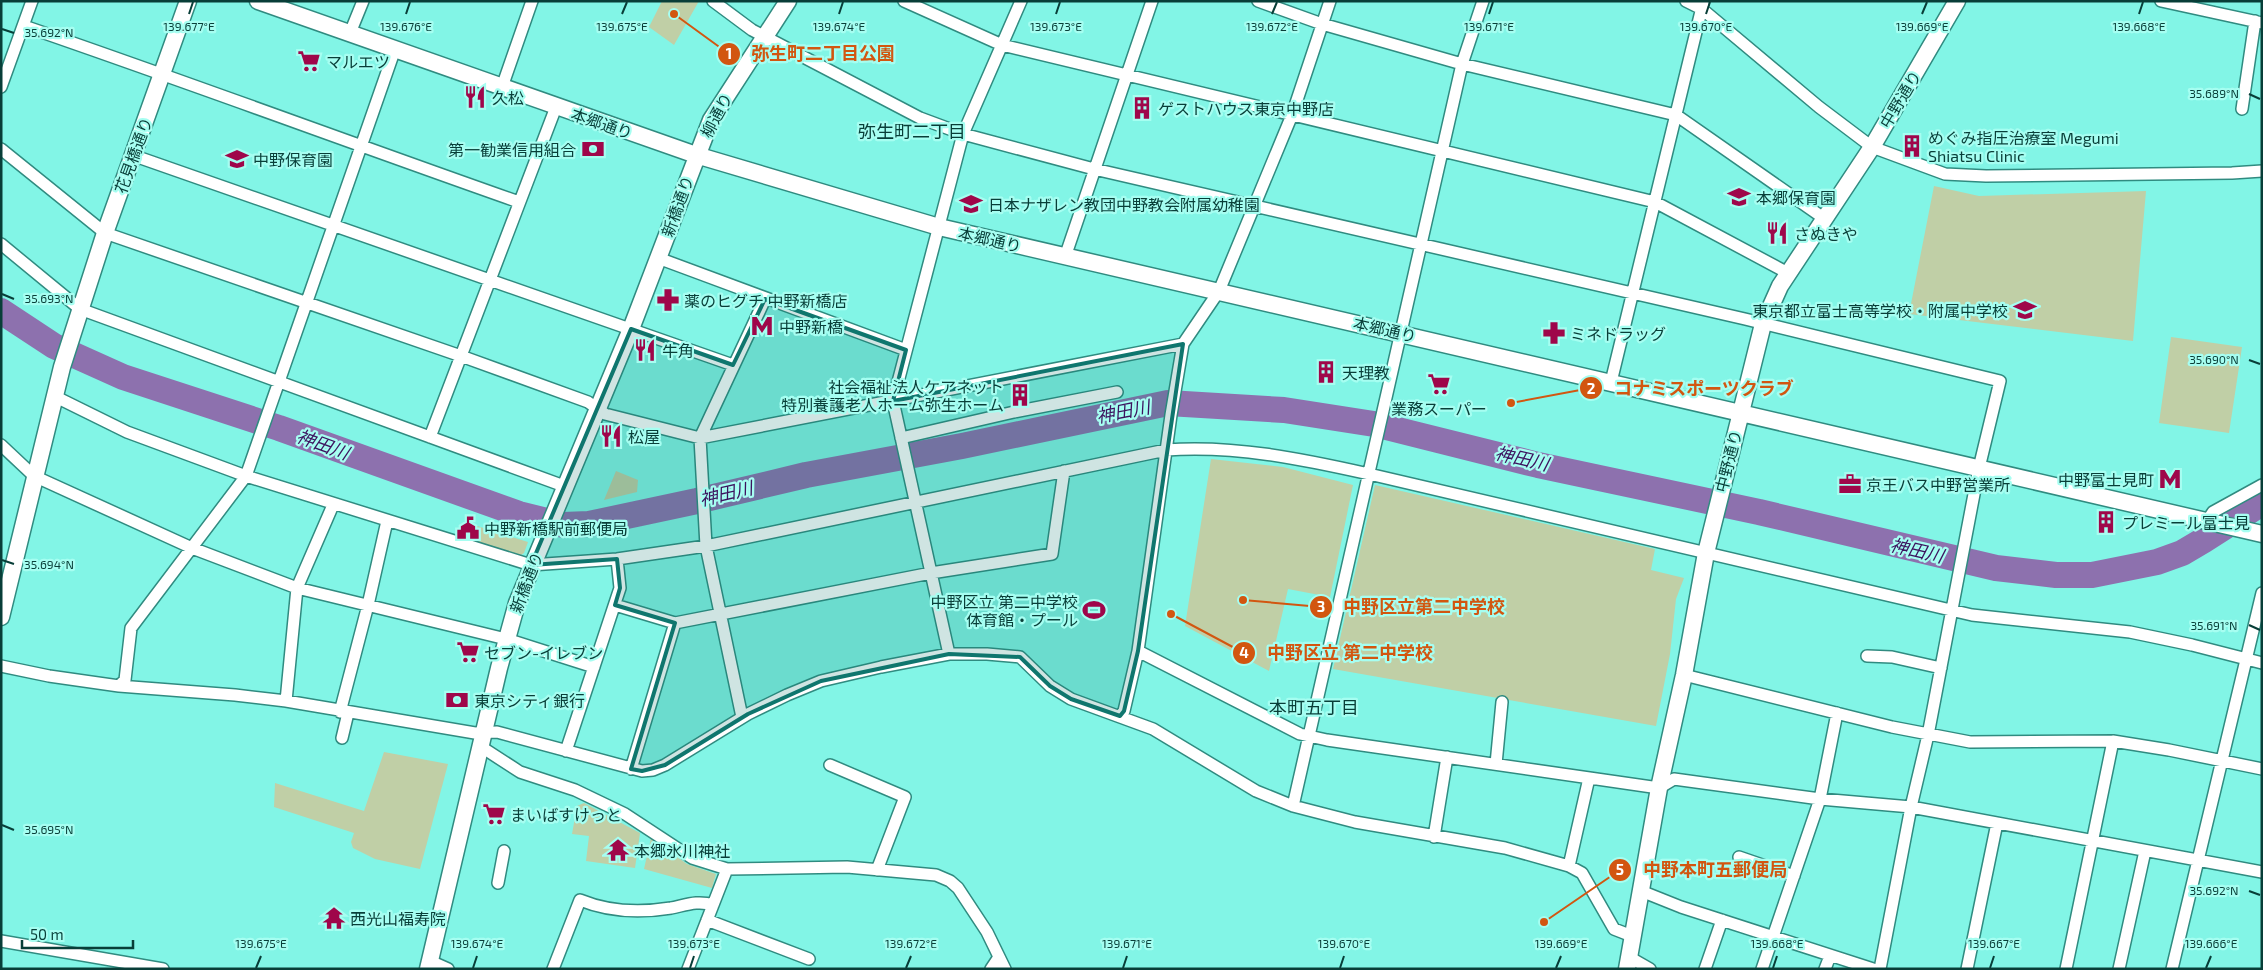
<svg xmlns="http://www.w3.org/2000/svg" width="2263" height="970" font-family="'Exo 2','Noto Sans JP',sans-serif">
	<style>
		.green { fill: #c0cfa6 }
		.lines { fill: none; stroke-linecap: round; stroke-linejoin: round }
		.river { stroke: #8d71ae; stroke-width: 26 }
		.street-casing { stroke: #308b80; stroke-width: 14 }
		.secondary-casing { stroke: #308b80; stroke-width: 19 }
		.street { stroke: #fff; stroke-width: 11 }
		.secondary { stroke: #fff; stroke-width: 16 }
		.marked { fill: #0f766e; fill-opacity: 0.2; stroke: #0f766e; stroke-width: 4; stroke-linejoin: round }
		.ticks { fill: none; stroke: #083e38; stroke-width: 2 }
		.labels { text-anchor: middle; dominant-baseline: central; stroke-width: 4.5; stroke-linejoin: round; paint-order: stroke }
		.poi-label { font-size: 16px; fill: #083e38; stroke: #a6fef1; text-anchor: start }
		.street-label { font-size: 16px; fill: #083e38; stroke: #a6fef1 }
		.neighbourhood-label { font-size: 18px; fill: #083e38; stroke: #a6fef1 }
		.water-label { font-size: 18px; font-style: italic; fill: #3c135e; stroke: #a6fef1 }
		.ticks-label { font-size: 12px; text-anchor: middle; fill: #083e38; stroke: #a6fef1; stroke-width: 4.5; stroke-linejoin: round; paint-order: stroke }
		.leader { fill: none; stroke: #d25610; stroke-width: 2 }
		.callout-dot { fill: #d25610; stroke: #a6fef1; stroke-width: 2 }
		.mark-label { font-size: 15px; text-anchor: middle; font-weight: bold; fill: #fff }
		.callout-label { font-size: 18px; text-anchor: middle; font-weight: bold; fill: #d25610; stroke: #a6fef1; stroke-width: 4.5; stroke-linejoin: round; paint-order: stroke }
	</style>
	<rect width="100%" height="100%" fill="#82f5e6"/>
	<!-- green -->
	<path class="green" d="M662,1H699L674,45L649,27Z
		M1934,186L1979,196L2146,191L2133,341L1909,314Z
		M2171,337L2242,347L2229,433L2159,423Z
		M1211,459L1283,467L1353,485L1330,597L1288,589L1269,671L1185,626Z
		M616,471L638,480L637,492L604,500Z
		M1375,485L1655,549L1651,570L1684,578L1676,599L1670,654L1656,726L1333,669Z
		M477,526L528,542L524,553L517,558L472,543Z
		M384,752L448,764L420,869L375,859L353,848L351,842L354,833L274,807L275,783L364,811Z
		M584,803L640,833L635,868L586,861L589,836L572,834L577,806Z
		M651,838L687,864L716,874L712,888L644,869Z"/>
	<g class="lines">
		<!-- river -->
		<path class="river" d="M1,311L54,346L123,377L279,428L519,514L563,525L589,524L697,501L806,475L962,446L1168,403L1284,410L1374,424L1538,465L1759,512L1996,568L2056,575H2092L2157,562L2182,553L2204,540L2262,503"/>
		<defs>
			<path id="street" d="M713,1L752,30L920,118L963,134L1094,169L1745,319L2000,381L1979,468L1928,735L1911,807L1880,969
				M904,1L1002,45L1655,202L1788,273
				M1258,1L1322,24L1462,64L1676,115L1825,219
				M1686,1L1702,9L1819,107L1872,147L1945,174L1986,176L2232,173L2262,171
				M2161,1L2262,23
				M24,26C190,83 354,144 519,202
				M350,33L363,1
				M1,87L32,1
				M502,87L532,1
				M2242,109L2255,21
				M1,149L105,233L461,356L588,402L605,414L700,438L1183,344
				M132,155L733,365
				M1,244L80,309L564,486
				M1065,257L1152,1
				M658,258L906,350
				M1611,382L1703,3
				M54,396L127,432L246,476L531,565L617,559L706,546L1166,450C1235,445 1302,459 1369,474L1972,615L2130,632L2192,645L2262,663
				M430,437L556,107
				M901,438L1014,412L1117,392
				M1,445L34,476L192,548L297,588L506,639L594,667
				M2207,521L2213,512L2262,485
				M615,605L675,623L931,573L1052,554L1064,471
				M1138,651L1300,734L1327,740L1659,788L1674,779L1820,799L1911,807L2262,872
				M949,654L893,401L963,134L1021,1
				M1867,656L1892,657L1941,668
				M1,666L49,676L119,686L235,695L286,701L475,733L497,732L642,771L653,770L665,765L748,714L787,695L821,681L881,667L949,654H987L1020,657L1050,686L1071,699L1153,729L1256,791L1293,806L1355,822L1505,848L1569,866L1582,873L1614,929L1632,936
				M1684,675L1892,727L1970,742L2113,741L2169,750L2262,769
				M119,686L125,680L131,628L246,476L395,49
				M286,701L297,588L333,505
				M340,712L368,605L387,521
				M1120,716L1124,711L1138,651L1171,415L1183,344L1219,291L1292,115L1330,1
				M742,717L706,546L700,438L765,299
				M342,738L348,713
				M480,746L520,772L575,790L625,814L692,858L727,869L847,867L936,875L950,881L958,888L987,932L1005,969
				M566,751L620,588L617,559
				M1496,764L1502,702
				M830,765L905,797L877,870
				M631,769L675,623
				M1293,806L1462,64L1483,1
				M1434,837L1447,757
				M1739,857L1794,876
				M1569,866L1589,778
				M498,883L504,851
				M1641,891L1681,907L1873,969
				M707,920L809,959
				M1,941L163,969
				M1629,957L1650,969
				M430,961L448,969
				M553,969L580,900C609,912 640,913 671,908C686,905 698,900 713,905
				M688,969L727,869
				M991,969L999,957
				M1705,969L1722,920
				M1762,969L1820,799L1837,713
				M1825,969L1830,956
				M1967,969L1997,823
				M2066,969L2113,741
				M2119,969L2145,851
				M2172,969L2262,593"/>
			<path id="secondary" d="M258,1L696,155L939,227L2262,534
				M1,617L62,367L105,233L188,1
				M428,969L499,668L517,603L631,329L711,120L788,1
				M1627,969L1659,788L1684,675L1706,553L1763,324L1780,286L1872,147L1957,1"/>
		</defs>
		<!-- street casing -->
		<use href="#street" class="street-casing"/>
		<!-- secondary casing -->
		<use href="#secondary" class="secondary-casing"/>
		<!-- street -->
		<use href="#street" class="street"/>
		<!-- secondary -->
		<use href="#secondary" class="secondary"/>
	</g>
	<!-- marked area -->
	<path class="marked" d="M765,299L906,350L893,401L1183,344L1138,651L1124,711L1120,716L1071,699L1050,686L1020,657L949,654L821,681L748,714L665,765L642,771L631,769L675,623L615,605L620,588L617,559L531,565L631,329L733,365Z"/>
	<!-- ticks -->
	<path class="ticks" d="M189,14L193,2M406,14L410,2M622,14L627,2M839,14L843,2M1056,14L1060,2M1272,14L1277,2M1489,14L1493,2M1706,14L1710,2M1922,14L1927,2M2139,14L2143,2M2,29L14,33M2249,94L2260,99M2,294L14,299M2249,360L2260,364M2,560L14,564M2249,625L2260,630M2,825L14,830M2249,891L2260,895M256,968L261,956M473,968L477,956M690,968L694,956M906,968L911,956M1123,968L1127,956M1340,968L1344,956M1556,968L1561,956M1773,968L1777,956M1990,968L1994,956M2206,968L2211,956"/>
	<!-- icons -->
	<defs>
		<symbol id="supermarket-bare" viewBox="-9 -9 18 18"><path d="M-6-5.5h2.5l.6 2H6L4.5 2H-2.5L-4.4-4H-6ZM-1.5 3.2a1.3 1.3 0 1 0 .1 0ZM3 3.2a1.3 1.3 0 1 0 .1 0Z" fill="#9f064a" stroke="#a6fef1" stroke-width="2.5" paint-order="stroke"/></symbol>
		<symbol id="restaurant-bare" viewBox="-9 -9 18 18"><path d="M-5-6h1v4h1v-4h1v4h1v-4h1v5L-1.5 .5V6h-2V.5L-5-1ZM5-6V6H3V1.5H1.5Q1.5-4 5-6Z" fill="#9f064a" stroke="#a6fef1" stroke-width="2.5" paint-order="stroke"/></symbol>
		<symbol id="building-bare" viewBox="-9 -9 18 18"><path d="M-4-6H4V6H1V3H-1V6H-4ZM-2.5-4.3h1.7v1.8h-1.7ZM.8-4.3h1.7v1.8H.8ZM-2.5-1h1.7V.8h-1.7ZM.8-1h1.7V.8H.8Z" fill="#9f064a" stroke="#a6fef1" stroke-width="2.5" paint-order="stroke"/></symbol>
		<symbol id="bank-bare" viewBox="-9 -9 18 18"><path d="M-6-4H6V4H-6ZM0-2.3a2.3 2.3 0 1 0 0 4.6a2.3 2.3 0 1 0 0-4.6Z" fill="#9f064a" stroke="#a6fef1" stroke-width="2.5" paint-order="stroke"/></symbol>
		<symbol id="school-bare" viewBox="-9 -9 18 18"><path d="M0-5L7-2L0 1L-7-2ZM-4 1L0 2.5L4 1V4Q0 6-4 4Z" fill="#9f064a" stroke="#a6fef1" stroke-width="2.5" paint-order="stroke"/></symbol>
		<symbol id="pharmacy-bare" viewBox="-9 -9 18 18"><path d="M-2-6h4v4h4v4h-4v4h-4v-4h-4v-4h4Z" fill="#9f064a" stroke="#a6fef1" stroke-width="2.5" paint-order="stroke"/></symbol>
		<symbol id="metro-bare" viewBox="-9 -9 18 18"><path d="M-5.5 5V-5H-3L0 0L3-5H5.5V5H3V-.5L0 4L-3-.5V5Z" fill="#9f064a" stroke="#a6fef1" stroke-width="2.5" paint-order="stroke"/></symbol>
		<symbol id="office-bare" viewBox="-9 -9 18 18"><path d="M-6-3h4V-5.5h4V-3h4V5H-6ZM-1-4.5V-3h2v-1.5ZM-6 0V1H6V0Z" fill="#9f064a" stroke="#a6fef1" stroke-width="2.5" paint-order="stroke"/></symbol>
		<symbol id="civic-bare" viewBox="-9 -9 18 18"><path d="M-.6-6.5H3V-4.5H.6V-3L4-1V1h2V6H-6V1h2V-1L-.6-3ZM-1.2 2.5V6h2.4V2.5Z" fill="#9f064a" stroke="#a6fef1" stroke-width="2.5" paint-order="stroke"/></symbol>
		<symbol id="stadium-bare" viewBox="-9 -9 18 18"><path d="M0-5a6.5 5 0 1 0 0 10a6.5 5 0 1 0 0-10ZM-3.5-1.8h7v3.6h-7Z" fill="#9f064a" stroke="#a6fef1" stroke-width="2.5" paint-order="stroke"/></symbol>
		<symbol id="temple-bare" viewBox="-9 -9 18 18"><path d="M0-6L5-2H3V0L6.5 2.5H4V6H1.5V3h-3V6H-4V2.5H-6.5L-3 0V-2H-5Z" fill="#9f064a" stroke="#a6fef1" stroke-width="2.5" paint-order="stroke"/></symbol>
	</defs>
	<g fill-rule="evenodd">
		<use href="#supermarket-bare" x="293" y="45" width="32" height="32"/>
		<use href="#restaurant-bare" x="459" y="81" width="32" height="32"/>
		<use href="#building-bare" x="1126" y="92" width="32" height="32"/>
		<use href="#building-bare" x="1896" y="130" width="32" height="32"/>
		<use href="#bank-bare" x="577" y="133" width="32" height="32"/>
		<use href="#school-bare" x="221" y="143" width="32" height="32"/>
		<use href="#school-bare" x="1723" y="181" width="32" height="32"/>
		<use href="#school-bare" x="955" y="188" width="32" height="32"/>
		<use href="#restaurant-bare" x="1761" y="217" width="32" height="32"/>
		<use href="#pharmacy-bare" x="652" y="284" width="32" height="32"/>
		<use href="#school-bare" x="2009" y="294" width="32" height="32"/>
		<use href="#metro-bare" x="746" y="310" width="32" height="32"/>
		<use href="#pharmacy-bare" x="1538" y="317" width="32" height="32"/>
		<use href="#restaurant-bare" x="629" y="334" width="32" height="32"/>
		<use href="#building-bare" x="1310" y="356" width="32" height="32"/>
		<use href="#supermarket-bare" x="1423" y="368" width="32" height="32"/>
		<use href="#building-bare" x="1004" y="379" width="32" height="32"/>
		<use href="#restaurant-bare" x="595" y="420" width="32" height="32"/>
		<use href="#metro-bare" x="2154" y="463" width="32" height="32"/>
		<use href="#office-bare" x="1834" y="468" width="32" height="32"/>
		<use href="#building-bare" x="2090" y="506" width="32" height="32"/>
		<use href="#civic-bare" x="452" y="512" width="32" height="32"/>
		<use href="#stadium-bare" x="1078" y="594" width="32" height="32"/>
		<use href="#supermarket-bare" x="452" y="636" width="32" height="32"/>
		<use href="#bank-bare" x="441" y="684" width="32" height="32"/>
		<use href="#supermarket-bare" x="478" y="798" width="32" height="32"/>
		<use href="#temple-bare" x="602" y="834" width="32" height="32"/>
		<use href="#temple-bare" x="318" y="902" width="32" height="32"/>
	</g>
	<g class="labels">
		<!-- poi labels -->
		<g class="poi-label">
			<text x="326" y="61">マルエツ</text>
			<text x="492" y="97">久松</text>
			<text x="1158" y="108">ゲストハウス東京中野店</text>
			<text x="1928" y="137">めぐみ指圧治療室 Megumi<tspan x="1928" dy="18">Shiatsu Clinic</tspan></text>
			<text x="576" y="149" text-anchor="end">第一勧業信用組合</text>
			<text x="253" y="159">中野保育園</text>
			<text x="1756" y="197">本郷保育園</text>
			<text x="988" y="204">日本ナザレン教団中野教会附属幼稚園</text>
			<text x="1794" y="233">さぬきや</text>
			<text x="684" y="300">薬のヒグチ 中野新橋店</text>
			<text x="2008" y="310" text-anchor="end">東京都立富士高等学校・附属中学校</text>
			<text x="779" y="326">中野新橋</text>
			<text x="1570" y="333">ミネドラッグ</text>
			<text x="662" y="350">牛角</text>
			<text x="1342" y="372">天理教</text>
			<text x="1004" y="386" text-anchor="end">社会福祉法人ケアネット<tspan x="1004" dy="18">特別養護老人ホーム弥生ホーム</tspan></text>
			<text x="1439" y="408" text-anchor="middle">業務スーパー</text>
			<text x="628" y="436">松屋</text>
			<text x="2154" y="479" text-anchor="end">中野富士見町</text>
			<text x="1866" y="484">京王バス中野営業所</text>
			<text x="2122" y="522">プレミール富士見</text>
			<text x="484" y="528">中野新橋駅前郵便局</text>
			<text x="1078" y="601" text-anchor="end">中野区立 第二中学校<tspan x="1078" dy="18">体育館・プール</tspan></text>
			<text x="484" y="652">セブン-イレブン</text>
			<text x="474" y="700">東京シティ銀行</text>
			<text x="510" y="814">まいばすけっと</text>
			<text x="634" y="850">本郷氷川神社</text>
			<text x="350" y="918">西光山福寿院</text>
		</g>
		<!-- street labels -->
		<g class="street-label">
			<text transform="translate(1900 99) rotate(-59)">中野通り</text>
			<text transform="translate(716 115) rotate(-62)">柳通り</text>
			<text transform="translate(602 123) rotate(19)">本郷通り</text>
			<text transform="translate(133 155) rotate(-70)">花見橋通り</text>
			<text transform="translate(677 206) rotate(-70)">新橋通り</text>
			<text transform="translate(990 239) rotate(13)">本郷通り</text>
			<text transform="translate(1385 329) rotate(13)">本郷通り</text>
			<text transform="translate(1728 461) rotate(-76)">中野通り</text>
			<text transform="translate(526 582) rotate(-69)">新橋通り</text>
		</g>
		<!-- neighbourhood labels -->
		<g class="neighbourhood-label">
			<text x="912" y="131">弥生町二丁目</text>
			<text x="1314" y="707">本町五丁目</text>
		</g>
		<!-- water labels -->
		<g class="water-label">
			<text transform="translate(1123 411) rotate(-11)">神田川</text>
			<text transform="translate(323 444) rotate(20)">神田川</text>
			<text transform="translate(1522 458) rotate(13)">神田川</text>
			<text transform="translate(726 493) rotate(-13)">神田川</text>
			<text transform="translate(1917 550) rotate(13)">神田川</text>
		</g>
	</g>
	<g class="ticks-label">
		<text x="189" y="31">139.677°E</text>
		<text x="406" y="31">139.676°E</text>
		<text x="622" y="31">139.675°E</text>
		<text x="839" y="31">139.674°E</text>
		<text x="1056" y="31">139.673°E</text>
		<text x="1272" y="31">139.672°E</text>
		<text x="1489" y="31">139.671°E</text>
		<text x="1706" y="31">139.670°E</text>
		<text x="1922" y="31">139.669°E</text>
		<text x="2139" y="31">139.668°E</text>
		<text x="49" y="37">35.692°N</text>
		<text x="2214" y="98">35.689°N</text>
		<text x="49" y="303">35.693°N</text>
		<text x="2214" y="364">35.690°N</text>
		<text x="49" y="569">35.694°N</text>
		<text x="2214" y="630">35.691°N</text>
		<text x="49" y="834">35.695°N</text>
		<text x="2214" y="895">35.692°N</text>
		<text x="261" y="948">139.675°E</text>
		<text x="477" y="948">139.674°E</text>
		<text x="694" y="948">139.673°E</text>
		<text x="911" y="948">139.672°E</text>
		<text x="1127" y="948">139.671°E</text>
		<text x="1344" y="948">139.670°E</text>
		<text x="1561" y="948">139.669°E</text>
		<text x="1777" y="948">139.668°E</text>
		<text x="1994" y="948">139.667°E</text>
		<text x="2211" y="948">139.666°E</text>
	</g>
	<!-- callouts -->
	<path class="leader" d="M674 14L729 54M1511 403L1591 388M1243 600L1321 607M1171 614L1244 653M1544 922L1620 870"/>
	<g class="callout-dot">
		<circle cx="674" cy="14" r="5"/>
		<circle cx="1511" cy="403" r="5"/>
		<circle cx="1243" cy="600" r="5"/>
		<circle cx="1171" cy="614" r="5"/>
		<circle cx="1544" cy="922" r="5"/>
		<circle cx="729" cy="54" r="12"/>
		<circle cx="1591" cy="388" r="12"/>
		<circle cx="1321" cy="607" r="12"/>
		<circle cx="1244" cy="653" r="12"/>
		<circle cx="1620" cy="870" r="12"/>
	</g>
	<g class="mark-label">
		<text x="729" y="59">1</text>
		<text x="1591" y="394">2</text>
		<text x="1321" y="612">3</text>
		<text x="1244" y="658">4</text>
		<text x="1620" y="875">5</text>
	</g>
	<g class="callout-label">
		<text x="823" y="60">弥生町二丁目公園</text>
		<text x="1704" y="395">コナミスポーツクラブ</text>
		<text x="1424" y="613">中野区立第二中学校</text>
		<text x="1350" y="659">中野区立 第二中学校</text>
		<text x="1715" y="876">中野本町五郵便局</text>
	</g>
	<!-- border -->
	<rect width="2263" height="970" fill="none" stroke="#083e38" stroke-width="5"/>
	<!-- scale -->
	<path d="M22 940v8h111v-8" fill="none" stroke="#083e38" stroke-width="2.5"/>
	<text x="30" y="940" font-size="15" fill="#083e38" stroke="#a6fef1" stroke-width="4" paint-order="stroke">50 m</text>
</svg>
